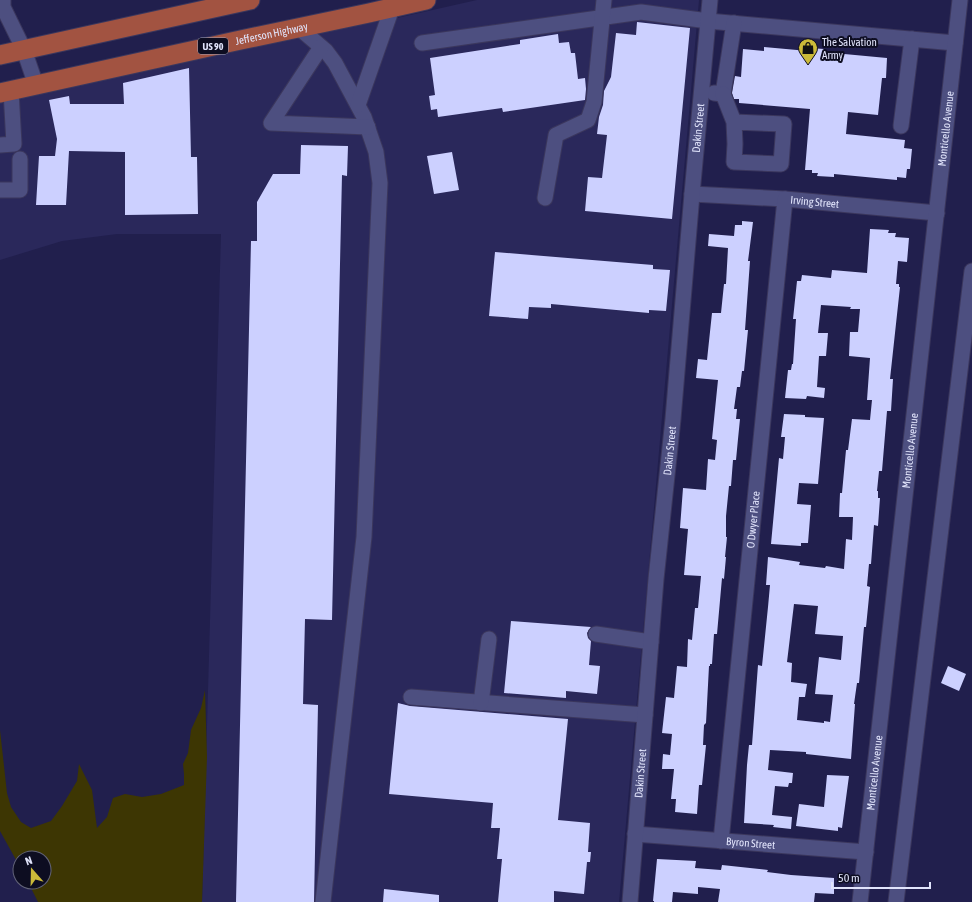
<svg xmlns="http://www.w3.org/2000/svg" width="972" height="902" font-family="'Asap Condensed',sans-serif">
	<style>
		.built { fill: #2a285b }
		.green { fill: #3d3603 }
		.building { fill: #ccd0ff; fill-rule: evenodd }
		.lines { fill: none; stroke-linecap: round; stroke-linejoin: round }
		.minor-casing { stroke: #3b375d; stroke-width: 17 }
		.major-casing { stroke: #3b375d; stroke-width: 21 }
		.minor { stroke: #4d4f80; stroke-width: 15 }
		.major { stroke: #a25341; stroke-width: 19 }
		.labels { text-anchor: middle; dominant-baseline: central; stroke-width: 4; stroke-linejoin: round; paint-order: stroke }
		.shield { fill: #0d0d21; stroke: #a1a4ba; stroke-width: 1 }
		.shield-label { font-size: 10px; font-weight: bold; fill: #e1e4fb }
		.street-label { font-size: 11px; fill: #e1e4fb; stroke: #0d0d21 }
		.poi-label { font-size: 11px; fill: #e1e4fb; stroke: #0d0d21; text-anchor: start }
	</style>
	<rect width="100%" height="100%" fill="#211f4d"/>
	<!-- built -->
	<path class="built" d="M477,0H699L619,902H202L221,234H117L62,241L0,260V103L222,51L397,18Z"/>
	<!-- green -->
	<path class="green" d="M205,690L207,757L202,902H38L28,882H44V858H20V867L0,831V730L7,793L11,807L21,822L31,828L51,821L62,806L77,781L79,764L92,790L97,828L107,817L113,798L125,794L142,797L161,794L184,785V774L183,764L188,753L191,730L201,708Z"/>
	<!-- building -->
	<path class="building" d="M637,22L690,28L672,219L585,211L588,177L602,178L607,135L597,134L599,117L603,105L604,91L611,77L616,33L636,35Z
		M558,34L559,43L569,42L571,53H575L578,79L585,78L586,89L585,100L503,112L502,108L438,117L437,109L431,110L429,96L435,95L430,58L520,44V40Z
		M764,47L808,51L809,48L824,49L823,52L887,58L886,78H882L878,115L848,112L846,134L905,140L904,148L912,149L910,169H907L906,178L897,177V180L834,174V177L817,176L818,173H812V170H805L810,109L739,103V99H734L732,93L735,76L741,77L743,49L764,51Z
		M189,68L191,157H197L198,214L125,215V152L69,151L66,205H36L39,156H55L57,139L49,100L69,96L70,104H124L123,83Z
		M301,145L348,146L347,176L342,175L332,620L305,619L303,704L318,705L314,902H236L251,241H257V202L273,174H300Z
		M452,152L459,190L434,194L427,156Z
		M742,221L753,222L748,261H750L745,330H748L744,371H742L740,387H737L734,409H737L736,419H740L738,439L736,460H733L731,486H729L726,516V537H727L725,557H726L724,579L722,578L717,634H714L712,664H710V666H709L706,723L704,725L703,745H706L702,785H699L697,814L675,812L676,799H671L674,769H662L663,754L670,755L672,734L662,733L666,697L674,698L677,666L687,667L688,639L692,640L695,608H698L701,576L684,575L688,529L680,528L683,488L706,490L708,459L715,460L717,440L712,439L718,380L696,378L698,359L707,360L712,313H721L724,284H726L728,248L708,246L709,234L734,236L735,225H742Z
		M870,229L889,230L888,233H896L895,237L909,238L907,262L898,261L896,284H899V287H900L890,379H893L891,411H887L882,471H879L877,491H878V498H880L878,526L874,525L871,564H869L867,586L870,587L866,627H864L859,683H857L854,704H855L851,759L806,754V752L770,750L768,770L793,773L792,783H789L788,787L775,786L772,815L792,817L791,829L773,827L774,825L744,823L747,765L749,745H752L758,665L762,666L768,607L770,585H766L768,557L800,562L799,565L825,568L826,566L844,569L846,539L852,540L853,517H839L840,493H842L846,450H848L852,419L870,420L872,400H867L870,358L849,356L850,332H858L860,309H850L851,307L821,305L818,333H828L826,356H819L817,387L825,388L824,398L807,396L806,399L785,398L788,370H791L792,364H793L796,319H793L797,281H801L802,275L831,278L832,270L867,273ZM794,604L818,606L815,634L843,636L841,660L819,657L815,694L833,695L830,722L824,721V723L797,720L799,697H805L807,684L791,682L792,663L787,662Z
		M495,252L653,265V269L670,270L666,311L649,310V313L551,304V308L529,307L528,319L489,316Z
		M784,414L805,415V417L824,418L818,484L799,483L797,504L811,505L808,543H801V546L771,544L779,458L783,459L785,437H781Z
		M511,621L591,627L587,633L588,638L591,641L589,665L600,666L597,694L566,691V698L504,693Z
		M948,666L966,674L959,691L941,683Z
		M398,703L410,706L568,719L558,820L590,823L588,852H591L590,862H587L584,894L554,891V902H498L502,859H497L500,828H491L493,803L389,794Z
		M827,775L849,776L842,828L838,827V831L796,826L799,804L824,807Z
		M657,859L696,861L695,868L721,870L722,865L768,870L767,872L791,875L834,878V894L815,893L814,902H718L720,889L698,887V894L673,892L672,902H654V901H653Z
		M384,889L439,895V902H383Z"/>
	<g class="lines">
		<defs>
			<g id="minor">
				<path d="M3,0V7L24,50L36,85"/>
				<path d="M298,27L326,51L335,63L364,117L376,152L380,183L364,537L323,902"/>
				<path d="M422,43L641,12L708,21L955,43"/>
				<path d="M321,47L271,123L368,127"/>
				<path d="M714,93L723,94L734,23"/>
				<path d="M723,94L734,122L735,144L734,162L781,164L784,124L734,122"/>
				<path d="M358,105L392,8L391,0"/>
				<path d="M901,126L912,39"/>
				<path d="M0,145L14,144L11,91"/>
				<path d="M0,190H20V159"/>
				<path id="s1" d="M692,194L785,199L937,213"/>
				<path d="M545,198L556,135L588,120L594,102L604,0"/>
				<path d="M596,634L651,642"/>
				<path d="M411,697L645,715"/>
				<path d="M481,703L489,639"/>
				<path id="s2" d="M635,834L866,852"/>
				<path id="s3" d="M721,841L785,199"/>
				<path id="s4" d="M630,902L656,579L673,419L692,194L710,0"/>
				<path id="s5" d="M860,902L960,0"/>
				<path d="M896,902L972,271"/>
			</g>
			<g id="major">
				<path d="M0,55L250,0"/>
				<path id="s6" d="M0,93L236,41L369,13L426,0"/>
			</g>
		</defs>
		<!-- minor casing -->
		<use href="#minor" class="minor-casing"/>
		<!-- major casing -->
		<use href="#major" class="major-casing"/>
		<!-- minor -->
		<use href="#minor" class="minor"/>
		<!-- major -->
		<use href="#major" class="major"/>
	</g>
	<!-- icons -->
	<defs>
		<symbol id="shop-pin" viewBox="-11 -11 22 30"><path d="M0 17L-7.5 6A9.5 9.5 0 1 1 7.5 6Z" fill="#cbba39" stroke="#0d0d21"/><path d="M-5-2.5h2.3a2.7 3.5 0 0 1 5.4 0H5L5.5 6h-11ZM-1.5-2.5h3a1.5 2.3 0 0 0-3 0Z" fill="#111"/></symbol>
	</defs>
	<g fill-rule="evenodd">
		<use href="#shop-pin" x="797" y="37" width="22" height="30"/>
	</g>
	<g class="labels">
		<!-- shield labels -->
		<rect class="shield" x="198" y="38" width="30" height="16" rx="3"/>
		<g class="shield-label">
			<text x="213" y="46">US 90</text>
		</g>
		<!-- street labels -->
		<g class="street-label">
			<text stroke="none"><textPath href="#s6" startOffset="278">Jefferson Highway</textPath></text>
			<text stroke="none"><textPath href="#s4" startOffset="777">Dakin Street</textPath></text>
			<text stroke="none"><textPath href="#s5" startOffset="778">Monticello Avenue</textPath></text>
			<text stroke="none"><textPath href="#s1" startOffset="123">Irving Street</textPath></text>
			<text stroke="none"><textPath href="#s4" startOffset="453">Dakin Street</textPath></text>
			<text stroke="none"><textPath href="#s5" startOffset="454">Monticello Avenue</textPath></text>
			<text stroke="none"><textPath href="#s3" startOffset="323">O Dwyer Place</textPath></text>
			<text stroke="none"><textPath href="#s5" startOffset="130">Monticello Avenue</textPath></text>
			<text stroke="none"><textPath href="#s4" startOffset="129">Dakin Street</textPath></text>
			<text stroke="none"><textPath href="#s2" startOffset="116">Byron Street</textPath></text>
		</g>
		<!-- poi labels -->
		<g class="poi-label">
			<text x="822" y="42">The Salvation<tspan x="822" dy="13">Army</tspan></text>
		</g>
	</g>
	<!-- north arrow -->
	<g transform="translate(32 870) rotate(340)"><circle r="19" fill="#0d0d21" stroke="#626378"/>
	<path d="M0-3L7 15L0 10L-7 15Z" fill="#cbba39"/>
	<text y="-6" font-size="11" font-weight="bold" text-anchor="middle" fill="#e1e4fb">N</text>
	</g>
	<!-- scale -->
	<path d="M832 882v6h98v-6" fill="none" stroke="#e1e4fb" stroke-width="2"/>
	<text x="838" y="882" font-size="12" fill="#e1e4fb" stroke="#0d0d21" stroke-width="3" paint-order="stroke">50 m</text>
</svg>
